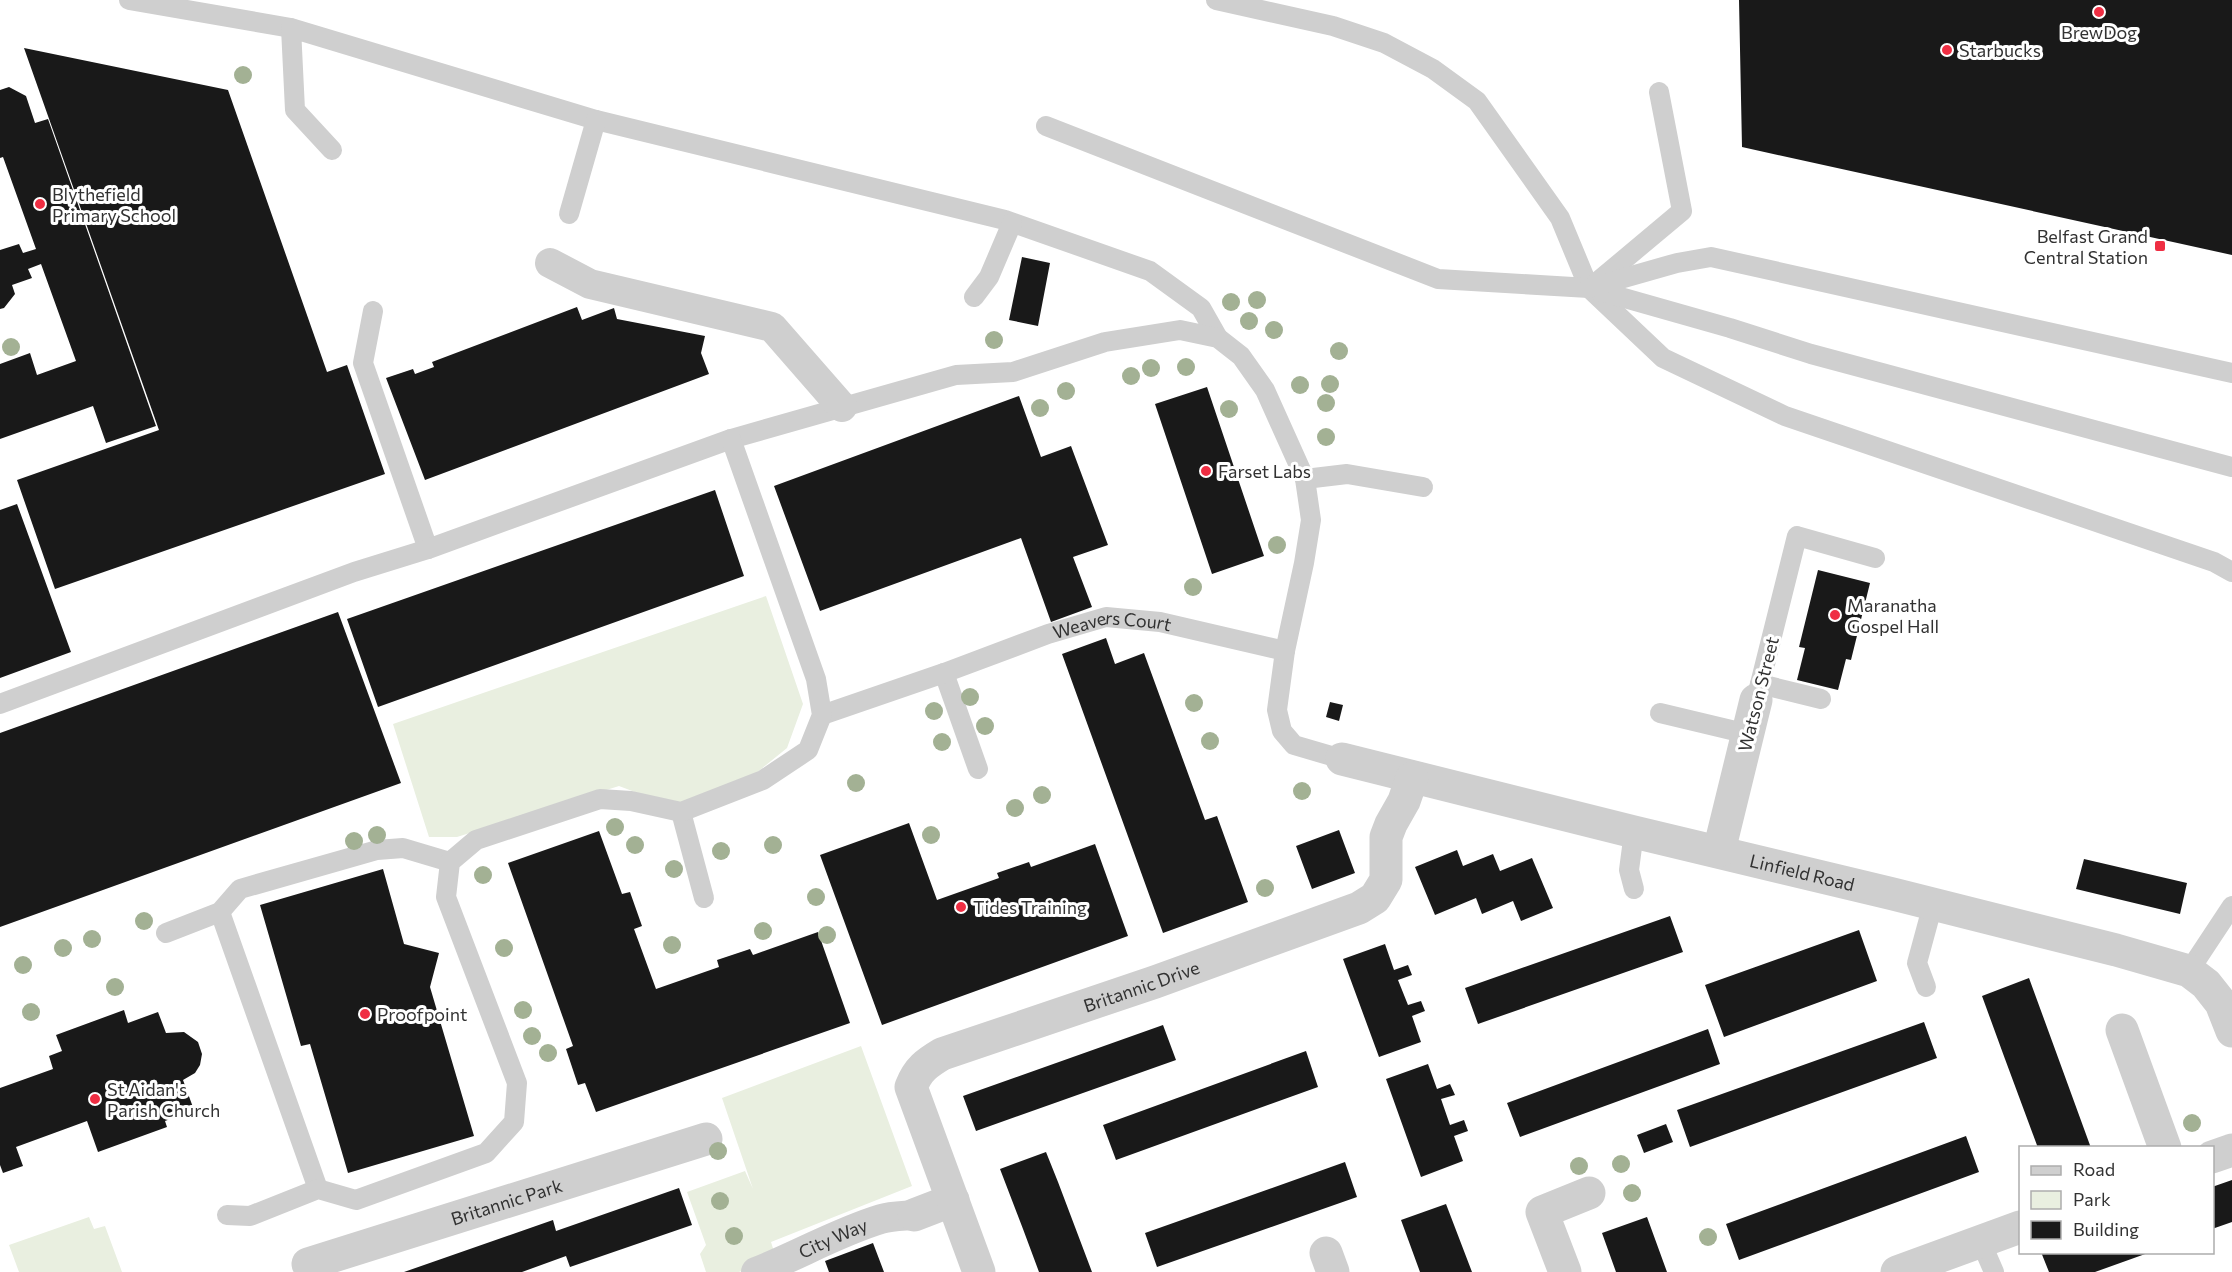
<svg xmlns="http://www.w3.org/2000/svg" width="2232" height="1272" font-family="Commissioner,sans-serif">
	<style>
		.green { fill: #e9efe0 }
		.building { fill: #191919 }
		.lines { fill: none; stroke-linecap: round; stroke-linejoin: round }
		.service { stroke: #cfcfcf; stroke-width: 20 }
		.pedestrian { stroke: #cfcfcf; stroke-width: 30 }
		.minor { stroke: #cfcfcf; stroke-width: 33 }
		.tree { fill: #a3b194 }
		.poi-dot { fill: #ef2e43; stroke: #fff; stroke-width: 2 }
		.labels { text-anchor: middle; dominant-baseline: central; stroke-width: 6; stroke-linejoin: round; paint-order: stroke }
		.poi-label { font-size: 18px; fill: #323232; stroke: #fff; text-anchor: start }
		.street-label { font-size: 18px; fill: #323232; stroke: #fff }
	</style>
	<rect width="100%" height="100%" fill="#fff"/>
	<!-- green -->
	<path class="green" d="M766,596L803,704L787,748L755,774L677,808L619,786L457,837H429L393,724Z
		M861,1046L912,1186L771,1242L776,1258L739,1272H706L700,1254L706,1245L687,1192L745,1171L753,1189L722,1098Z
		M89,1217L94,1229L105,1226L122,1272H19L9,1245Z"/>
	<!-- building -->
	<path class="building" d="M1739,0H2232V255L1742,147Z
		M24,48L228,90L327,372L347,365L385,474L55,589L17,480L159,430Z
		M9,87L26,96L35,123L48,119L156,426L106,443L93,406L0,439V364L30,353L37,375L76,361L41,264L28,269L32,278L12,285L15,294L4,308L0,309V250L19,244L23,253L36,249L3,157L0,158V90Z
		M1022,257L1050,263L1038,326L1009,320Z
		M577,307L582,320L614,308L617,319L705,336L701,353L709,374L425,480L386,378L413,369L415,374L434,367L432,362Z
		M1207,387L1264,556L1212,574L1155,404Z
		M1019,396L1041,457L1071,446L1108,545L1073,557L1092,607L1051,622L1021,538L820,611L774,486Z
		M715,490L744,576L378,707L347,619Z
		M17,504L71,652L0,678V510Z
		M1818,570L1870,583L1851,660L1846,659L1838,690L1797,680L1805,648L1799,647Z
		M338,612L401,783L0,927V733Z
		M1106,638L1115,664L1144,653L1205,820L1217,816L1248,902L1163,933L1062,654Z
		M1330,702L1343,705L1339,721L1326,717Z
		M909,823L937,900L999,878L997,873L1029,862L1031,867L1095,844L1128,936L882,1025L820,855Z
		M1339,830L1355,873L1312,889L1296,846Z
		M599,831L622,894L630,892L642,926L634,929L656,989L719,967L717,960L750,949L753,955L818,932L850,1023L596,1112L585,1083L578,1085L566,1049L573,1046L508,863Z
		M1457,850L1463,866L1493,854L1500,871L1532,858L1553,908L1521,921L1513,901L1482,914L1476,898L1435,915L1415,867Z
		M2084,859L2187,883L2180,914L2076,889Z
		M383,869L404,944L439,953L430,987L474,1136L348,1173L310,1044L301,1046L260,905Z
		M1670,916L1683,952L1478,1024L1465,988Z
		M1859,930L1877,981L1724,1037L1705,985Z
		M1385,944L1394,970L1408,965L1412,975L1398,980L1408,1005L1421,1001L1425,1011L1412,1016L1421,1042L1379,1057L1343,959Z
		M2029,978L2052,1041L2091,1148H2038L2005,1059L1982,996Z
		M124,1010L128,1023L158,1012L166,1033L184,1032L198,1042L202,1054L200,1065L195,1073L183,1080L194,1110L165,1121L167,1127L98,1152L87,1121L16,1147L23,1166L3,1173L0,1165V1088L53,1069L49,1056L62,1051L56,1035Z
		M1924,1022L1937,1058L1690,1147L1677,1110Z
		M1163,1025L1176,1060L976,1131L963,1096Z
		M1708,1029L1720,1064L1520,1137L1507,1103Z
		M1306,1051L1318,1087L1116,1160L1103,1125Z
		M1428,1064L1437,1089L1450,1084L1455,1095L1441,1099L1450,1125L1464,1120L1468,1131L1454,1136L1463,1161L1421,1177L1386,1079Z
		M1666,1124L1673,1142L1644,1153L1637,1135Z
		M1966,1136L1979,1172L1739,1260L1726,1224Z
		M1046,1152L1058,1182L1092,1272H1039L1023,1229L1000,1169Z
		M1345,1162L1357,1197L1157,1267L1145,1233Z
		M2232,1180V1222L2212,1229V1187Z
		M679,1188L692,1225L570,1267L566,1256L522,1272H404L553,1220L556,1231Z
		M1446,1204L1472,1272H1420L1401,1220Z
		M1647,1217L1667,1272H1616L1602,1233Z
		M873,1243L884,1272H829L825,1261Z
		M2041,1252H2148V1253L2095,1272H2049Z"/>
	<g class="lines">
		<!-- service -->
		<g class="service">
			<path d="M129,0L291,28"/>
			<path d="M1216,0L1333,26L1384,43L1433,69L1477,101L1560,218L1589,288L1663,358L1785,416L2214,562L2232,572"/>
			<path d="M1046,126L1438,279L1589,288L1730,328L1811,354L2232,467"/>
			<path d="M332,150L295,110L291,28L596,120L1005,220L1150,271L1201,308L1218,338"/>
			<path d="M569,214L596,120"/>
			<path d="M1596,283L1682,211L1659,92"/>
			<path d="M1589,288L1677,263L1711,257L2232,373"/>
			<path d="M974,297L989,277L1012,223"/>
			<path d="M373,311L363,363L428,549"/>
			<path d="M1305,479L1347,474L1423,487"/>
			<path d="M944,673L978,769"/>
			<path d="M1760,684L1821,699"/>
			<path d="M1756,700L1797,536L1875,558"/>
			<path d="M0,704L354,572L428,549L731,439L956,375L1013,372L1105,342L1180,330L1218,338L1241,356L1265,390L1305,479L1311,520L1304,563L1285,651L1277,710L1282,731L1294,745L1342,759"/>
			<path d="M1660,713L1748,734"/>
			<path id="s1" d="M822,715L944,673L1048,634L1106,617L1160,622L1285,651"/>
			<path d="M681,812L704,898"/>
			<path d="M1634,832L1629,870L1634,889"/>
			<path d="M220,912L318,1189"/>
			<path d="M166,933L220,912L240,889L377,850L403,848L450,862"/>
			<path d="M2189,971L2232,906"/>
			<path d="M1926,987L1917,963L1933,904"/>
			<path d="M227,1215L250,1216L318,1189L356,1200L486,1153L514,1122L517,1083L446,897L450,862L476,840L600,799L631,801L681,812L763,780L808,750L822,715L816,679L731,439"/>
			<path d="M1981,1242L1994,1272"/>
		</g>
		<!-- pedestrian -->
		<g class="pedestrian">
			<path d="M550,263L590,284L772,327L842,407"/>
			<path id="s2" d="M756,1272C799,1255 838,1232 881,1219C891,1216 903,1216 914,1215"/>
		</g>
		<!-- minor -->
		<g class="minor">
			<path id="s3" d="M1342,759L1634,832L1893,894L2116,950L2189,971L2206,984L2221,1003L2232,1031"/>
			<path d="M1719,851L1756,700"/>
			<path d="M2122,1030L2165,1148"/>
			<path d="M2212,1157L2232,1150"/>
			<path d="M914,1215L953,1200"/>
			<path d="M1326,1253L1333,1272"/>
			<path id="s4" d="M308,1264L706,1139"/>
			<path id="s5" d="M979,1272L911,1087C918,1069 927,1063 942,1054L1155,982L1359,908L1375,898L1386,880V837L1391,824L1404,801L1412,778"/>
			<path d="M1565,1272L1542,1212L1589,1193"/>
			<path d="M1897,1272L2020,1227"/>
		</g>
	</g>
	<!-- trees -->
	<g class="tree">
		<circle cx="243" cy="75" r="9"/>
		<circle cx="1257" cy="300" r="9"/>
		<circle cx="1231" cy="302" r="9"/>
		<circle cx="1249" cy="321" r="9"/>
		<circle cx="1274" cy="330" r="9"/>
		<circle cx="994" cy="340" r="9"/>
		<circle cx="11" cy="347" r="9"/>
		<circle cx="1339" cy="351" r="9"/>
		<circle cx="1186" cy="367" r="9"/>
		<circle cx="1151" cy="368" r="9"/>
		<circle cx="1131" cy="376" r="9"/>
		<circle cx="1330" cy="384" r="9"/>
		<circle cx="1300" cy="385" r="9"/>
		<circle cx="1066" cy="391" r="9"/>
		<circle cx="1326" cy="403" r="9"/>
		<circle cx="1040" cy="408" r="9"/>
		<circle cx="1229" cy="409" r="9"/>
		<circle cx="1326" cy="437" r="9"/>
		<circle cx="1277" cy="545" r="9"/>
		<circle cx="1193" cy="587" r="9"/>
		<circle cx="970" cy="697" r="9"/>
		<circle cx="1194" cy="703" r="9"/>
		<circle cx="934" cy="711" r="9"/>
		<circle cx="985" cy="726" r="9"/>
		<circle cx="1210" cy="741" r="9"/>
		<circle cx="942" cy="742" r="9"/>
		<circle cx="856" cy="783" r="9"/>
		<circle cx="1302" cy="791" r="9"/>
		<circle cx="1042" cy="795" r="9"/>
		<circle cx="1015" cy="808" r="9"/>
		<circle cx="615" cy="827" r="9"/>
		<circle cx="377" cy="835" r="9"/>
		<circle cx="931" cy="835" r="9"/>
		<circle cx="354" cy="841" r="9"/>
		<circle cx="635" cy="845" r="9"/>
		<circle cx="773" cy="845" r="9"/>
		<circle cx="721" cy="851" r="9"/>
		<circle cx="674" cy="869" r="9"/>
		<circle cx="483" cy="875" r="9"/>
		<circle cx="1265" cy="888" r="9"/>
		<circle cx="816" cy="897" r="9"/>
		<circle cx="144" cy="921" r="9"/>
		<circle cx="763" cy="931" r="9"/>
		<circle cx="827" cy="935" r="9"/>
		<circle cx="92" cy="939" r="9"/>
		<circle cx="672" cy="945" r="9"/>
		<circle cx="63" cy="948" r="9"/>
		<circle cx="504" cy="948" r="9"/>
		<circle cx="23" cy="965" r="9"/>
		<circle cx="115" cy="987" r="9"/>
		<circle cx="523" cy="1010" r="9"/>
		<circle cx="31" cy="1012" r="9"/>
		<circle cx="532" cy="1036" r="9"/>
		<circle cx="548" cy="1053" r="9"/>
		<circle cx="2192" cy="1123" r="9"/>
		<circle cx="718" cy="1151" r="9"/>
		<circle cx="1621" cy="1164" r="9"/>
		<circle cx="1579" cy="1166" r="9"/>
		<circle cx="1632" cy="1193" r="9"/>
		<circle cx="720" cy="1201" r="9"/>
		<circle cx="734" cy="1236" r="9"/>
		<circle cx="1708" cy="1237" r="9"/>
	</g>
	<!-- markers -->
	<g class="poi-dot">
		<circle cx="2099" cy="12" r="6"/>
		<circle cx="1947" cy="50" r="6"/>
		<circle cx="40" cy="204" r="6"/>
		<rect x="2154" y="240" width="12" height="12" rx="3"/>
		<circle cx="1206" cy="471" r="6"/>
		<circle cx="1835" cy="615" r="6"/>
		<circle cx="961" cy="907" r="6"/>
		<circle cx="365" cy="1014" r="6"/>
		<circle cx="95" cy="1099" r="6"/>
	</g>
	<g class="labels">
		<!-- poi labels -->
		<g class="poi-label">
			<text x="2099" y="32" text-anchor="middle">BrewDog</text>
			<text x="1959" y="50">Starbucks</text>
			<text x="52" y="194">Blythefield<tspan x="52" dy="21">Primary School</tspan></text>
			<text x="2148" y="236" text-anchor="end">Belfast Grand<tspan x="2148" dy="21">Central Station</tspan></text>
			<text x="1218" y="471">Farset Labs</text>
			<text x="1847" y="605">Maranatha<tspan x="1847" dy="21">Gospel Hall</tspan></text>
			<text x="973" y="907">Tides Training</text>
			<text x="377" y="1014">Proofpoint</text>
			<text x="107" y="1089">St Aidan's<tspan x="107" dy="21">Parish Church</tspan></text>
		</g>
		<!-- street labels -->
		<g class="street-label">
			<text stroke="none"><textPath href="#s1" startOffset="306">Weavers Court</textPath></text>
			<text transform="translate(1758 694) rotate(-76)">Watson Street</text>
			<text stroke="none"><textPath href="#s3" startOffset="474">Linfield Road</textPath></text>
			<text stroke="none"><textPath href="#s5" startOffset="454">Britannic Drive</textPath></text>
			<text stroke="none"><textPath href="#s4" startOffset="208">Britannic Park</textPath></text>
			<text stroke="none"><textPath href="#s2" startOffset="84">City Way</textPath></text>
		</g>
	</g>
	<!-- legend -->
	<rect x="2019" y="1146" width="195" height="108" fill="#ffffff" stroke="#adadad" stroke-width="1.5"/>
	<rect x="2031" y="1166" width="30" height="9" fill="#cfcfcf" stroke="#adadad" stroke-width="1.5"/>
	<text x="2073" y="1176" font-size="18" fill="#323232">Road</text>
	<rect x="2031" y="1191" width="30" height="18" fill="#e9efe0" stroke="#adadad" stroke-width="1.5"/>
	<text x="2073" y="1206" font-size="18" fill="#323232">Park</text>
	<rect x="2031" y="1221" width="30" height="18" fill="#191919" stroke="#adadad" stroke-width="1.5"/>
	<text x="2073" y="1236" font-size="18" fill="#323232">Building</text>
</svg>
